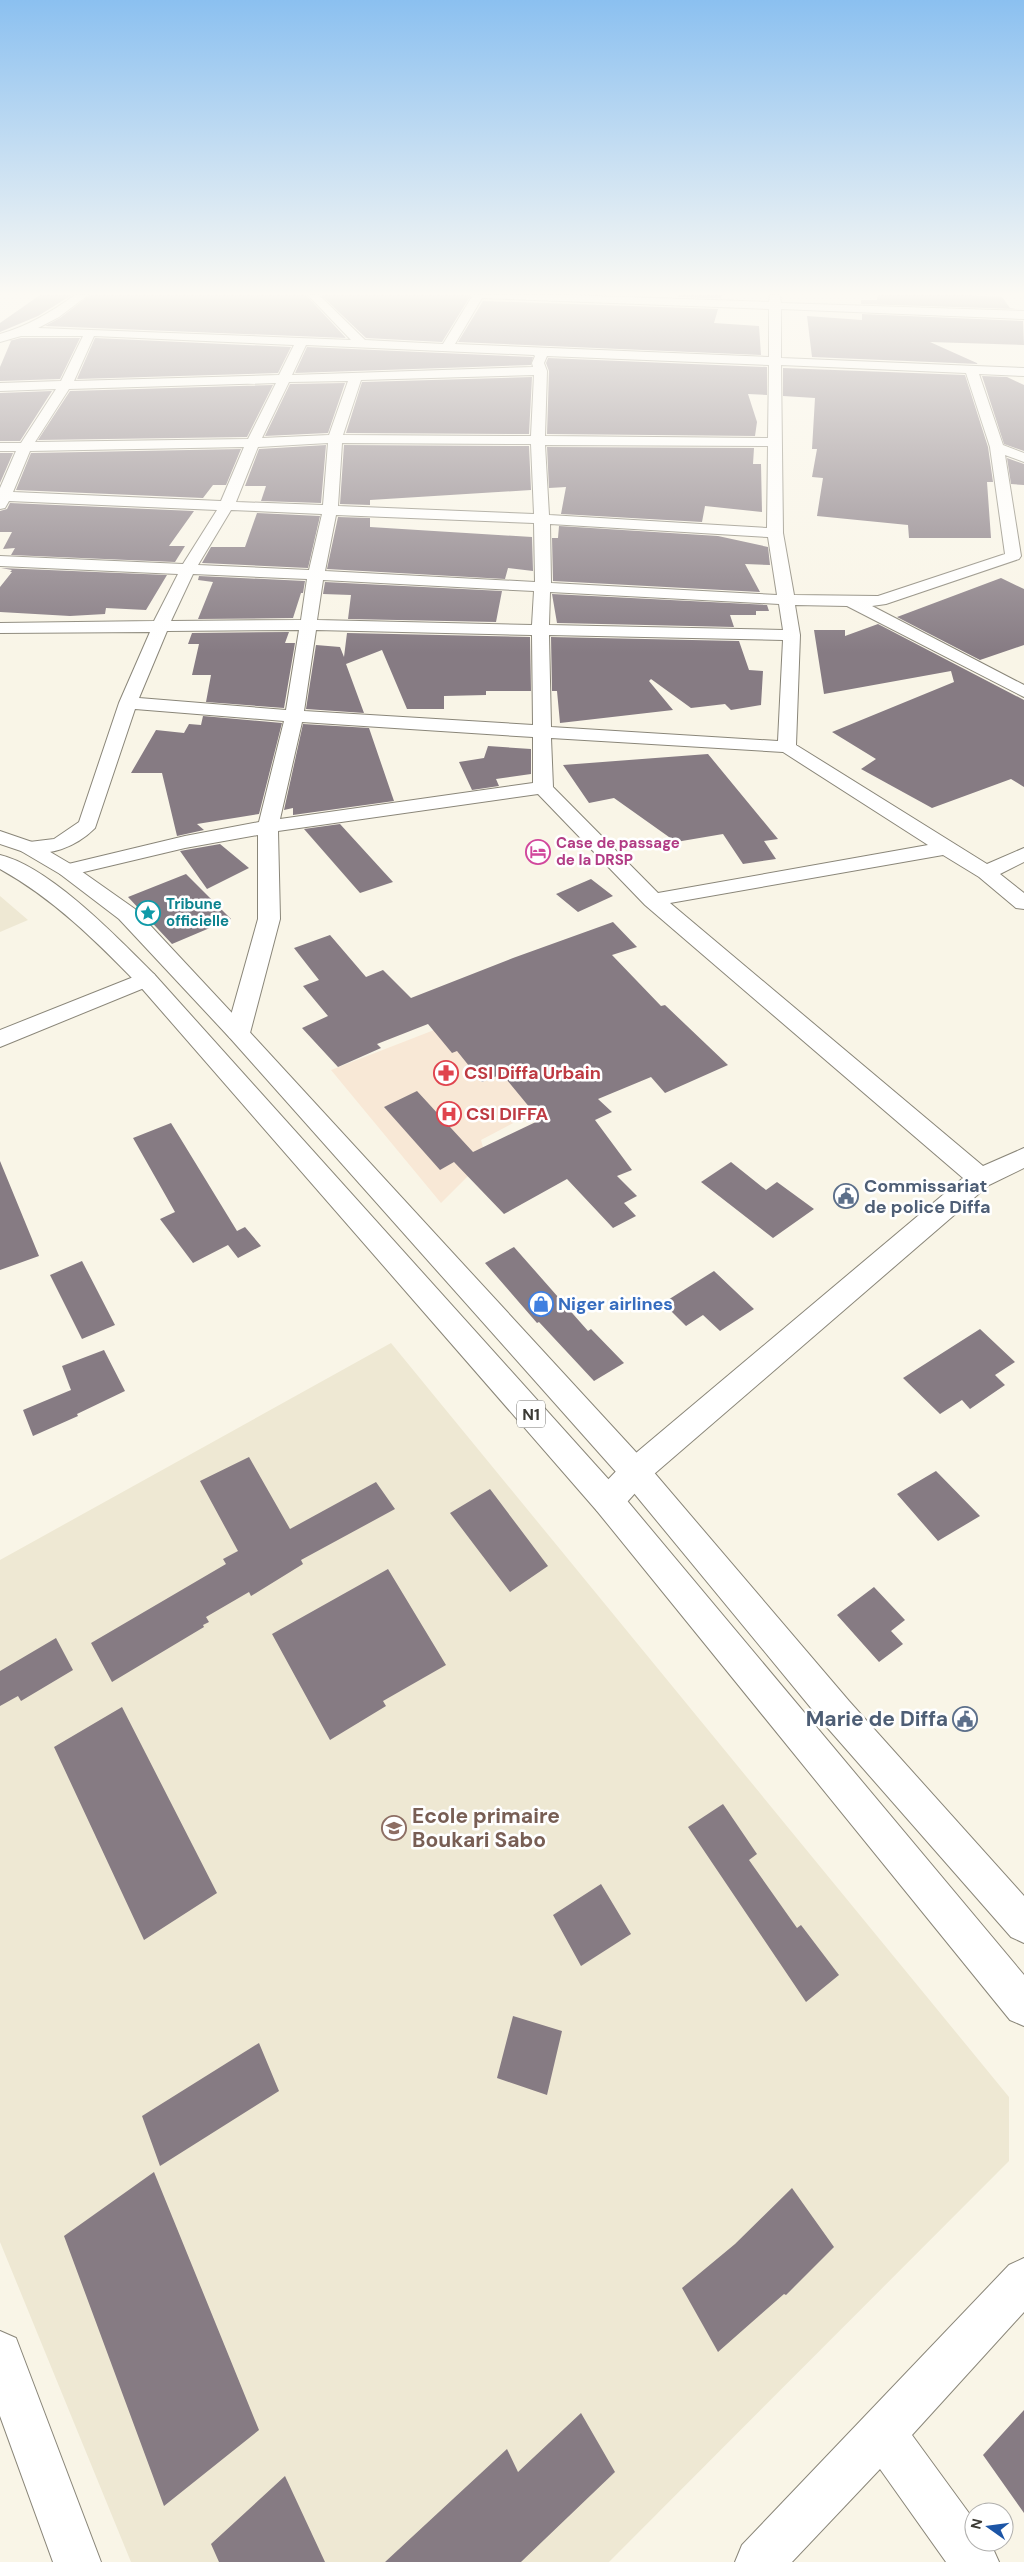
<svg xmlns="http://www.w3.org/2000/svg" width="1024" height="2562" font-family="'DM Sans',sans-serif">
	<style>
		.built { fill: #eee8d3 }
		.medical { fill: #f8e8d6 }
		.building { fill: #867b83 }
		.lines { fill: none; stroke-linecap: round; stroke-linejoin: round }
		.minor-casing { stroke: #8a8679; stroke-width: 2 }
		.highway-casing { stroke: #8a8679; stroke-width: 2 }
		.minor { fill: #fff; fill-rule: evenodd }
		.highway { fill: #fff; fill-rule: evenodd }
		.labels { text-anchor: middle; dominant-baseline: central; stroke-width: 5; stroke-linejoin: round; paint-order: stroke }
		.far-hotel-label { font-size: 15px; font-weight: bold; fill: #b23c85; stroke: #fff; text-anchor: start }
		.far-culture-label { font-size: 15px; font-weight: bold; fill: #0d838f; stroke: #fff; text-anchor: start }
		.shield { fill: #fff; stroke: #767571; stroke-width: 1 }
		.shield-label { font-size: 16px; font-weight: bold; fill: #3b3a34 }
		.health-label { font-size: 18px; font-weight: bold; fill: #be3a42; stroke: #fff; text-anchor: start }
		.service-label { font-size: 18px; font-weight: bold; fill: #4e5e75; stroke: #fff; text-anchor: start }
		.shop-label { font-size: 18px; font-weight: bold; fill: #366cbe; stroke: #fff; text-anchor: start }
		.near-service-label { font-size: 21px; font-weight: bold; fill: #4e5e75; stroke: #fff; text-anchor: end }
		.near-education-label { font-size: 21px; font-weight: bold; fill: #785e54; stroke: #fff; text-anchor: start }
	</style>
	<rect width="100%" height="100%" fill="#f9f5e7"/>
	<!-- built -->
	<path class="built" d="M0,896L28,920L0,932Z
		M391,1343L1009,2097V2161L609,2562H131L0,2242V1560Z"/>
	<!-- medical -->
	<path class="medical" d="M509,1001L582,1087L481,1140L486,1158L441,1203L331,1070Z"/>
	<!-- building -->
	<path class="building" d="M40,295H72L38,316L0,332V323Z
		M90,295H306L346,338L45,326L60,318Z
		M321,295H471L442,342L366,338Z
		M678,295H722L721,298L677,297Z
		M878,295H970L1002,297L1010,308L1016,309L861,304V300H877Z
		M483,301L718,309L714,323L759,326L761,355L458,342Z
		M862,314L1023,321L1024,345L930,342L979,364L812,357L807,316L862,320Z
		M21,338H80L60,379L0,381V367L11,341H9Z
		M95,338L291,347L278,373L77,379Z
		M307,347L533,357L531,365L295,373Z
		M548,358L767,367V395L748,394L757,422L755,436L547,434L549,371L546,363Z
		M783,368L965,375L988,447L993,482H987L991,538H909L908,525L817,516L823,478L812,477L817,449H812L815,398L783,396Z
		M982,376L1007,377L1024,385V451L1004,444Z
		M532,377L529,434L346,433L362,382Z
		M345,383L328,433L265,436L290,384Z
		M273,385L247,437L38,440L70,391Z
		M52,391L20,441H0V393Z
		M326,445L321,503L261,501L266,486H245L259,449Z
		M344,445L529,446L531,490L370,500V505L340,504Z
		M547,447L754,448L753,464H761L762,512L705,506L702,522L561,514L566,487L549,488Z
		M241,449L226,485H213L203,498L16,490L31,453Z
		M0,453H13L0,483Z
		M1007,458L1024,464V485L1011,484Z
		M10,503L194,511L169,546H185L175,562L11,555L15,548L3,549L12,532H0V511L7,509Z
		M257,513L320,516L308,568L202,563L211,547H245Z
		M338,517L370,518V527L532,537L533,571L508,568L505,579L327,569Z
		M559,526L718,536L768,547L770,565L745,564L760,592L553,581L552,538H558Z
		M1,568L167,575L146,610L106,608L105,614L70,616L0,612V587L12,572H10L12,570Z
		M199,576L305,581L303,593H301L293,618L198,619L213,582L198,580Z
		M1001,578L1024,589V645L980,660L897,617Z
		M325,582L502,591L496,622L348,619L351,595L323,594Z
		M552,594L767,605L769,611H756V615H730L734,627L557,623Z
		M878,624L1024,700V787L1011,779L932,808L861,769L876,759L832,732L954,682L951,671L824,694L814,630H845V636Z
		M289,632L285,643H295L284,708L206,702L211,675H192L199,644H188L192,633Z
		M347,633L530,637L531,691H486V695L444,696V709H407L382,650L346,664L364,713L306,709L316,645L340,647L344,657Z
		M551,637L739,641L749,670L763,671L761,705L731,710L725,704L691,708L651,679L649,681L673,710L560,723L557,691H552Z
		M203,716L282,723L259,814L197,824L204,830L177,836L162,773H131L156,730L184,733L189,724L201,725Z
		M303,724L369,728L394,801L293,815V808L284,810Z
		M488,746L531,749V774L496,779L499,786L472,790L459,762L484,758Z
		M708,754L778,839L764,841L776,859L743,864L723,834L676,842L614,798L589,803L563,765Z
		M340,824L393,882L360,893L304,829Z
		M220,844L249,868L207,889L180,851Z
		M186,874L231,919L172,944L128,897Z
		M591,879L613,896L578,912L556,894Z
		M613,922L637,947L612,955L661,1006L665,1005L728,1065L665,1093L651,1077L598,1099L612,1112L595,1120L632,1170L617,1176L637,1196L624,1203L636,1216L613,1228L567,1179L504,1214L454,1162L440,1170L384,1107L417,1091L473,1152L540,1120L502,1074L482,1082L457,1051L452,1053L428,1024L377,1044L381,1048L338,1067L302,1028L328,1016L303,986L319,980L294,948L330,935L366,977L383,970L411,998L513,958Z
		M171,1123L237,1231L245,1227L261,1246L238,1258L228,1245L193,1263L160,1219L175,1212L133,1138Z
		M0,1161L39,1256L0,1270Z
		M731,1162L766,1190L777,1182L814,1209L773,1238L701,1182Z
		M514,1247L588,1331L591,1329L624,1363L594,1381L539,1322L537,1323L485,1263Z
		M82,1261L115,1325L82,1339L50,1275Z
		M714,1271L754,1309L720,1331L703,1315L686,1326L663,1303Z
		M980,1329L1015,1362L995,1375L1005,1385L970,1409L962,1400L940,1414L903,1378Z
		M104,1350L125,1391L77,1414L78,1416L33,1436L23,1410L71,1390L62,1366Z
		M249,1457L290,1529L376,1482L395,1509L301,1560L303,1564L251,1596L249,1592L206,1617L209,1622L203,1625L204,1627L112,1682L91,1643L226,1564L223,1559L238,1551L200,1481Z
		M936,1471L980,1516L938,1541L897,1494Z
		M490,1489L548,1566L510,1592L450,1513Z
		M388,1569L446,1665L383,1701L386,1706L330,1740L272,1634Z
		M874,1587L905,1620L891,1631L903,1644L879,1662L837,1615Z
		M56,1638L73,1670L21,1701L18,1696L0,1706V1671Z
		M122,1707L217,1893L144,1940L54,1747Z
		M723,1804L757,1854L749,1860L797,1928L801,1925L839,1975L806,2002L688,1827Z
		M601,1884L631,1934L581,1966L553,1915Z
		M513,2016L562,2031L547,2095L497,2078Z
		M259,2043L279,2091L160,2166L142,2116Z
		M154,2172L259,2430L164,2506L64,2236Z
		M792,2188L834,2247L786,2295L784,2294L718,2352L682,2288L735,2244Z
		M1024,2410V2513L983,2455Z
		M581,2413L615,2472L521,2562H385L507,2449L518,2472Z
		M285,2476L325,2562H219L211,2544Z"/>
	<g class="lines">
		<defs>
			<path id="minor" d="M75,295H88L59,317L38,328L351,340L308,295H319L365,340L443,344L473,295H566L769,302L770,295H780L781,303L1024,311V319L781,309V358L1024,368V376L979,374L1003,445L1024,453V462L1005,455L1021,556L1019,559L886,604L872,606L1024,685V697L847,606L795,605L800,635L796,745L987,864L1024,848V862L1000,874L1024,893V909L1016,908L979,877L943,855L670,903L983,1166L1024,1148V1168L989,1185L646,1481L619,1511L608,1515L597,1511L592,1501L597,1491L624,1463L963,1178L645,905L538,794L278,831L280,919L250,1033L246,1038L238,1041L230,1038L226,1033L258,919V835L185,848L67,876L60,874L57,870L60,866L185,836L259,822L284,721L135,709L95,828C76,847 48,858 21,851L18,847L21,843L54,839L79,822L119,703L150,632L0,633V623L154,621L178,574L0,566V556L183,564L217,510L9,501L5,508L0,509V488L16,451H0V443H21L56,389L0,391V383L61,381L83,336H21L0,342V334C28,326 51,312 75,295ZM482,298L769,309V357L455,344ZM94,336L294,345L279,375L74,381ZM306,345L534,355L535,356L532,363L533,367L292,375ZM547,356L769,365L768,438L545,436L547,371L544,363ZM781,365L966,373L990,447L1005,554L878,596L794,595L783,533ZM534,375L531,436L343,435L361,380ZM348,381L329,435L262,438L289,382ZM276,383L248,439L35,442L69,389ZM328,443L323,505L236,502L258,447ZM342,443L531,444L534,514L338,506ZM545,445L768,446L767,528L549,515ZM244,447L221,501L13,492L30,451ZM231,510L322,514L309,570L198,565ZM336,515L534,523L535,582L325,571ZM550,524L768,537L777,595L551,583ZM193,574L307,579L301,620L171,621ZM323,580L534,591L532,625L317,620ZM550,592L779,604L783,630L549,625ZM299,630L286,710L139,698L167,631ZM316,630L532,635L533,725L304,711ZM549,635L783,640L778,741L551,727ZM302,722L533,737V783L280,819ZM551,738L783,752L928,845L658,893L553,787Z
				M146,972L154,974L157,979L154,984L0,1047V1030Z
				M1024,2258V2312L912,2435L974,2520V2542H990L999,2562H946L880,2469L792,2562H735L742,2545L1009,2265Z
				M0,2331L16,2338L101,2562H53L0,2416Z"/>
			<path id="highway" d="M0,831L35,843L74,866L135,909L246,1028L646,1463L849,1701L1024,1896V1943L1011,1937L825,1725L624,1481L230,1038L119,919L60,874L21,851L0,844Z
				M0,855C50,867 118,938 154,974L619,1491L1024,1975V2026L1010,2020L597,1511L138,984C96,941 54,899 0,869Z"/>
		</defs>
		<!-- minor casing -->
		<use href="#minor" class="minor-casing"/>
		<!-- highway casing -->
		<use href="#highway" class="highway-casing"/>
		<!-- minor -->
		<use href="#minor" class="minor"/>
		<!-- highway -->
		<use href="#highway" class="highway"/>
	</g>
	<!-- sky -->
	<linearGradient id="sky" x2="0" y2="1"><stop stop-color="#8bc0f0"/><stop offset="0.45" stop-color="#fcfaf4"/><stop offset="1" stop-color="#fcfaf4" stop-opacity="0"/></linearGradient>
	<rect width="1024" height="653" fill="url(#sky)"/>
	<!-- icons -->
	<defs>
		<symbol id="hotel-ring" viewBox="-11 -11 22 22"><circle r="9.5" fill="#fff" stroke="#d1479c" stroke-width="1.5"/><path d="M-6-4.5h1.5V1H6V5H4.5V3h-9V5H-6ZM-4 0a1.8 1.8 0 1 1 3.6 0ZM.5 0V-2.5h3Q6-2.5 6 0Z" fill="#d1479c"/></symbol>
		<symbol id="sight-ring" viewBox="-11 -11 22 22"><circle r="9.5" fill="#fff" stroke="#0f9aa8" stroke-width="1.5"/><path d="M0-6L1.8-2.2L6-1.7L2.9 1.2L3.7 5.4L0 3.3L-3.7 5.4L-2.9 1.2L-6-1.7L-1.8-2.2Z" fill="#0f9aa8"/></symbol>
		<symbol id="pharmacy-ring" viewBox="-11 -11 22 22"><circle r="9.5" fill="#fff" stroke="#e0444e" stroke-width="1.5"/><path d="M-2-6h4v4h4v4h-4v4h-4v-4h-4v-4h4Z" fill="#e0444e"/></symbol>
		<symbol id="hospital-ring" viewBox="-11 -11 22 22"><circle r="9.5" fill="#fff" stroke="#e0444e" stroke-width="1.5"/><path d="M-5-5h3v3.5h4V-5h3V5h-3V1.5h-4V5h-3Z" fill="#e0444e"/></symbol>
		<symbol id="civic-ring" viewBox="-11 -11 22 22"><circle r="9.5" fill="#fff" stroke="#5c6f8a" stroke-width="1.5"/><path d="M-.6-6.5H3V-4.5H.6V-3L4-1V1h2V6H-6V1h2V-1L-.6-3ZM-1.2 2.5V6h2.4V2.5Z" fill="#5c6f8a"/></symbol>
		<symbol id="shop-ring" viewBox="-11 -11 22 22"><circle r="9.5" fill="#fff" stroke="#3f7fe0" stroke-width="1.5"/><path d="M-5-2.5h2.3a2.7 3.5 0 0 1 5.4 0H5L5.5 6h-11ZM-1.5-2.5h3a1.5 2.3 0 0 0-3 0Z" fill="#3f7fe0"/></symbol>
		<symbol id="school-ring" viewBox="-11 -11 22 22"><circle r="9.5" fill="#fff" stroke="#8d6e63" stroke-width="1.5"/><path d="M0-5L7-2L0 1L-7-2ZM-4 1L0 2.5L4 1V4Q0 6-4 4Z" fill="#8d6e63"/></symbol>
	</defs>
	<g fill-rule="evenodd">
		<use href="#hotel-ring" x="524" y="838" width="28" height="28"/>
		<use href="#sight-ring" x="134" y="899" width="28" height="28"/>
		<use href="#pharmacy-ring" x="432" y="1059" width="28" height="28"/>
		<use href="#hospital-ring" x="435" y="1100" width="28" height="28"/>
		<use href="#civic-ring" x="832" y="1182" width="28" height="28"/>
		<use href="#shop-ring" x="527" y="1290" width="28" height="28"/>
		<use href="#civic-ring" x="951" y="1705" width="28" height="28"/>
		<use href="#school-ring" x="380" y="1814" width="28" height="28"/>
	</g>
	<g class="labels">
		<!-- far-hotel labels -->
		<g class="far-hotel-label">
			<text x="556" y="843">Case de passage<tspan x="556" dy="17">de la DRSP</tspan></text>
		</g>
		<!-- far-culture labels -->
		<g class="far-culture-label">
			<text x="166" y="904">Tribune<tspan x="166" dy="17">officielle</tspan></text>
		</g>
		<!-- shield labels -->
		<rect class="shield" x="517" y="1400.5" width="28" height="27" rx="4"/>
		<g class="shield-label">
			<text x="531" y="1414">N1</text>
		</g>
		<!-- health labels -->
		<g class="health-label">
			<text x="464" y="1073">CSI Diffa Urbain</text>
			<text x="466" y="1114">CSI DIFFA</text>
		</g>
		<!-- service labels -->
		<g class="service-label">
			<text x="864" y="1186">Commissariat<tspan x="864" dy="21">de police Diffa</tspan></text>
		</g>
		<!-- shop labels -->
		<g class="shop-label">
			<text x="558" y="1304">Niger airlines</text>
		</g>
		<!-- near-service labels -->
		<g class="near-service-label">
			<text x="948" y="1719">Marie de Diffa</text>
		</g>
		<!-- near-education labels -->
		<g class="near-education-label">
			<text x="412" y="1816">Ecole primaire<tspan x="412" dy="24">Boukari Sabo</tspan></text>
		</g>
	</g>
	<!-- north arrow -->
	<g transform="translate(989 2527) rotate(284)"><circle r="24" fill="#ffffff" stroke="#b1b0ae"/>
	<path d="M0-4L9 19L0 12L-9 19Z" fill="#1c55a6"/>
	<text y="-8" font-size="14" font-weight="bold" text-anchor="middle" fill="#3b3a34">N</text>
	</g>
</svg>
